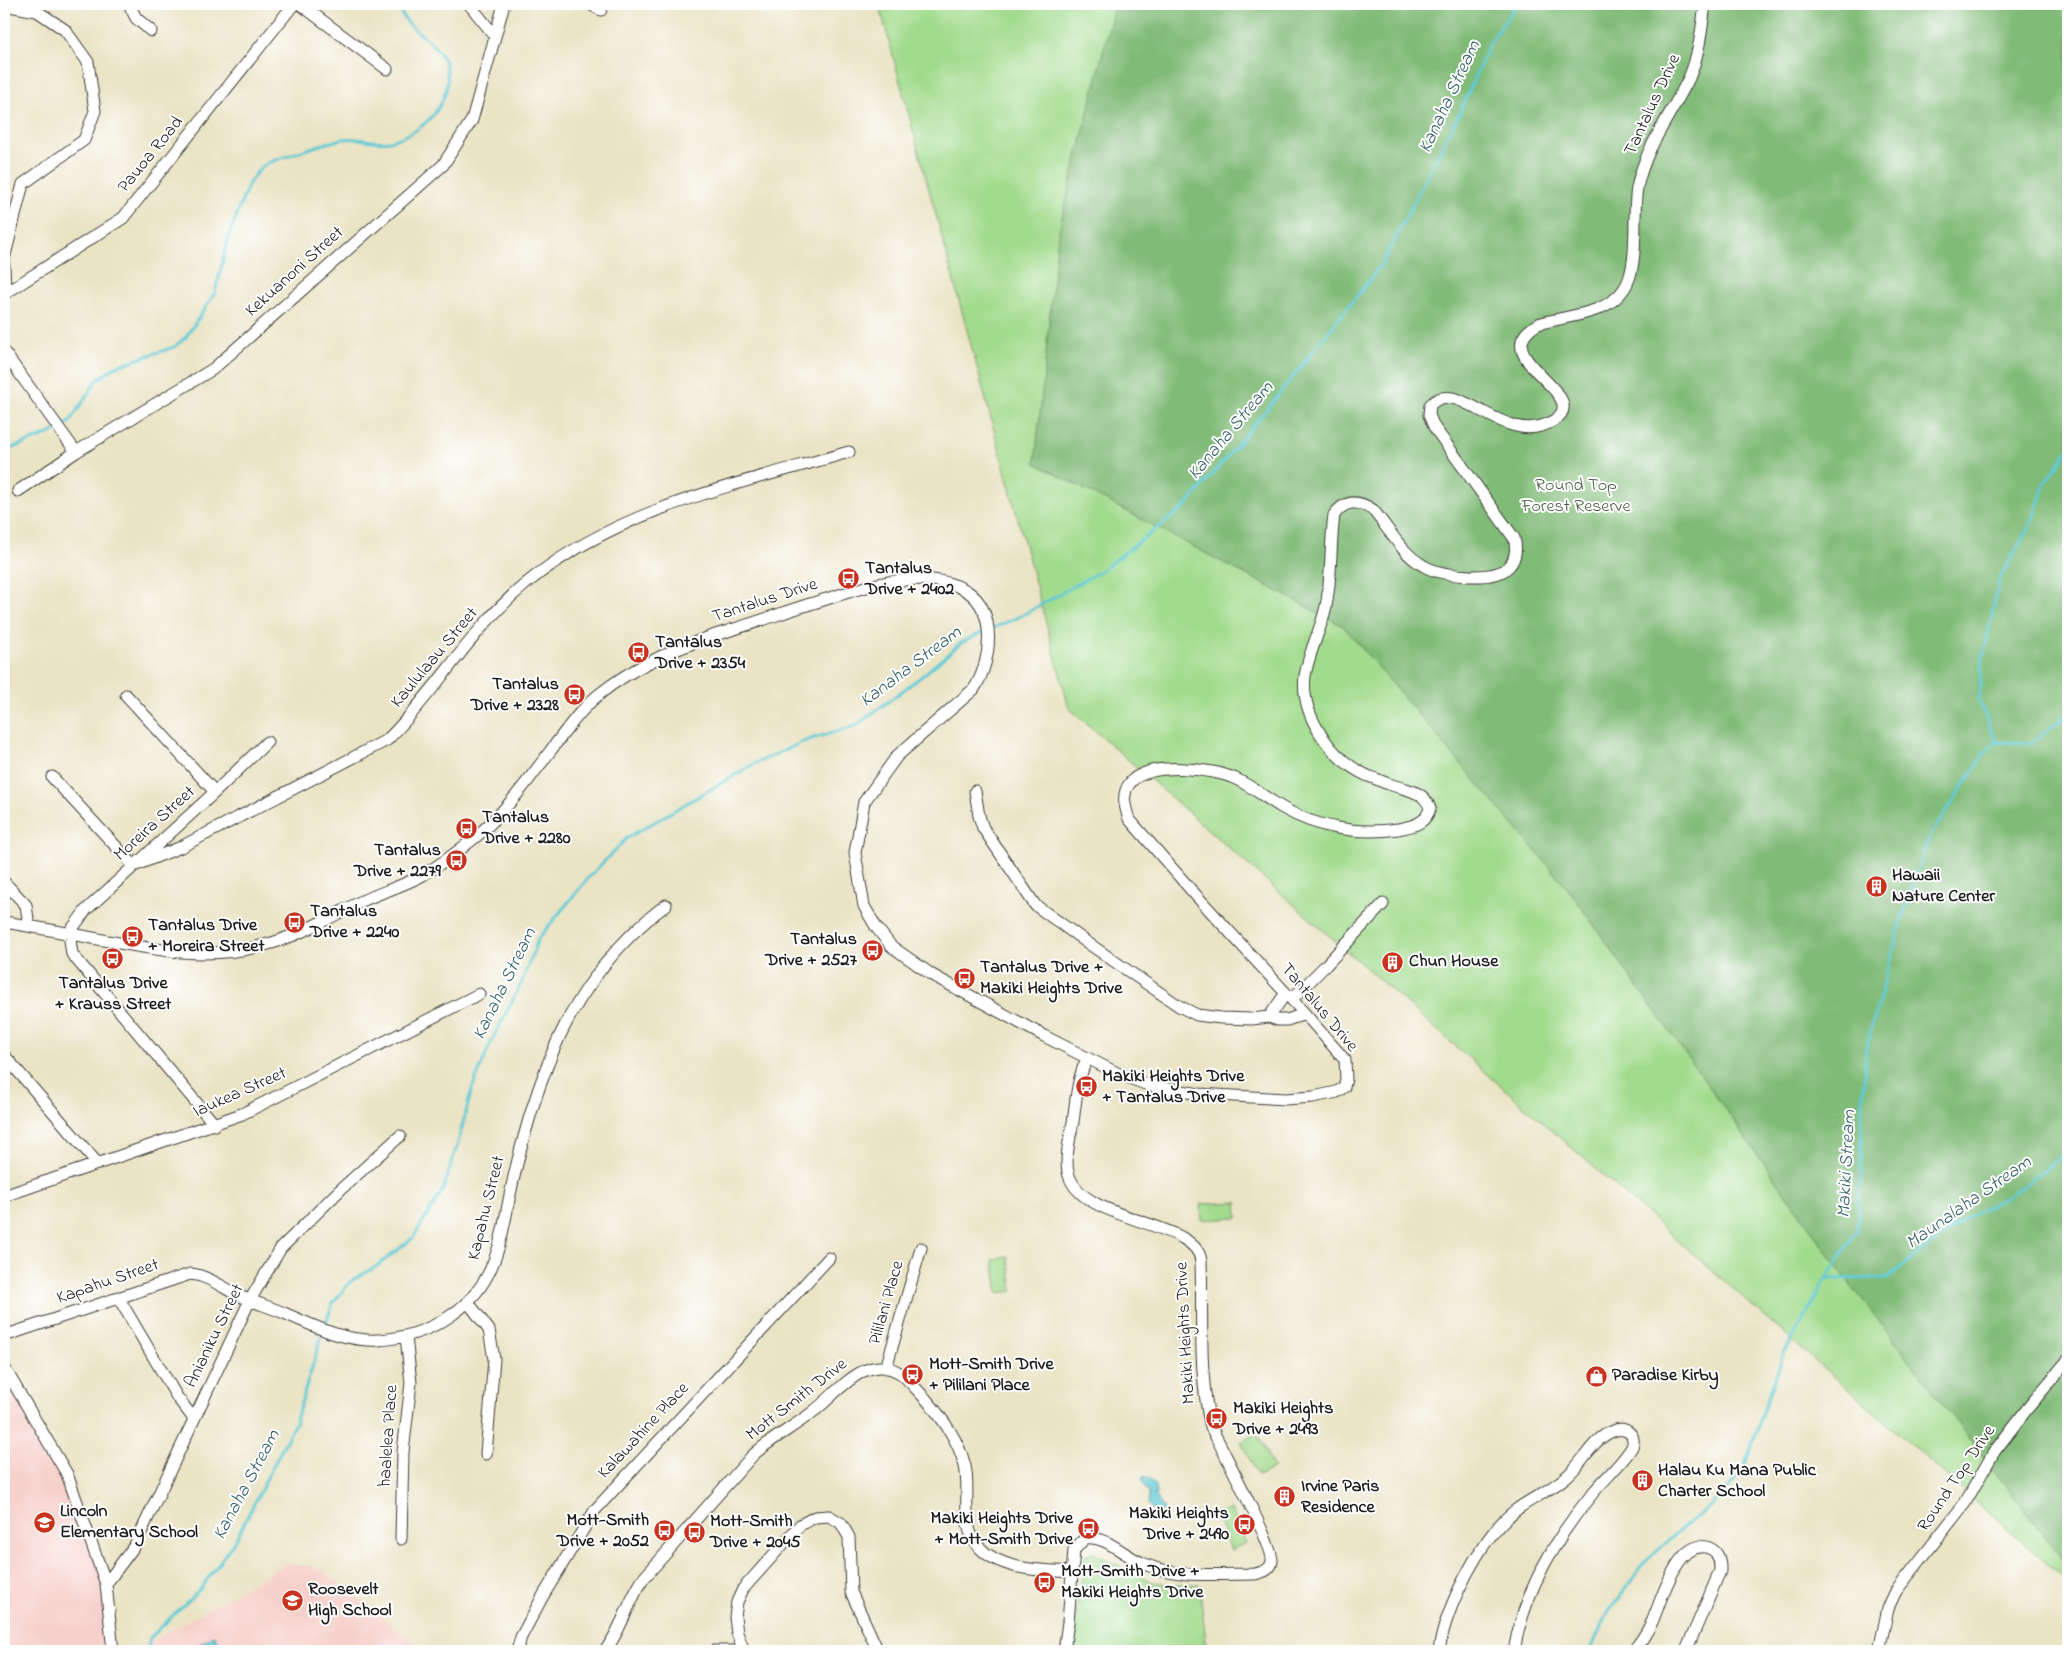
<svg xmlns="http://www.w3.org/2000/svg" width="2072" height="1655" font-family="'Indie Flower',sans-serif">
	<style>
		.built { fill: #f7d0cb }
		.green { fill: #a2db8d; stroke: #5f7c54 }
		.forest { fill: #81bb78; stroke: #4e6c4a }
		.water { fill: #5ecad5; stroke: #3d7378 }
		.lines { fill: none; stroke-linecap: round; stroke-linejoin: round }
		.stream { stroke: #5ecad5; stroke-width: 3 }
		.minor-casing { stroke: #3b3a35; stroke-width: 13 }
		.minor { stroke: #fff; stroke-width: 11 }
		.labels { text-anchor: middle; dominant-baseline: central; stroke-width: 4; stroke-linejoin: round; paint-order: stroke }
		.street-label { font-size: 18px; fill: #1c1c1c; stroke: #fff }
		.park-label { font-size: 18px; fill: #4b5f44; stroke: #fff }
		.poi-label { font-size: 18px; font-weight: bold; fill: #1c1c1c; stroke: #fff; text-anchor: start }
		.water-label { font-size: 19px; font-style: italic; fill: #366266; stroke: #fff }
	</style>
	<rect width="100%" height="100%" fill="#fff"/>
	<filter id="ink" filterUnits="userSpaceOnUse"><feTurbulence type="fractalNoise" baseFrequency=".02" numOctaves="2"/><feDisplacementMap in="SourceGraphic" scale="10" xChannelSelector="R" yChannelSelector="G"/><feConvolveMatrix kernelMatrix="1 2 1 2 8 2 1 2 1" color-interpolation-filters="sRGB"/></filter>
	<filter id="wash" filterUnits="userSpaceOnUse"><feTurbulence type="fractalNoise" baseFrequency=".0096" numOctaves="4" result="noise"/><feDisplacementMap in="SourceGraphic" scale="20" xChannelSelector="R" yChannelSelector="G"/><feGaussianBlur stdDeviation="1.12" result="paint"/><feColorMatrix in="noise" values="0 0 0 0 0 0 0 0 0 0 0 0 0 0 0 0 0 1.4 0 .05"/><feComposite in="paint" operator="in"/></filter>
	<g filter="url(#wash)">
		<rect width="100%" height="100%" fill="#eae3c4"/>
		<!-- built -->
		<path class="built" d="M4,1367L67,1474L106,1584L113,1651H4Z
			M286,1564L307,1566L322,1570L425,1651H135Z"/>
		<!-- green -->
		<path class="green" d="M879,4H2068V1582L1069,708Z
			M1237,1202L1238,1218L1202,1220L1201,1204Z
			M1008,1257L1013,1291L998,1293L993,1259Z
			M1257,1434L1274,1468L1258,1476L1241,1442Z
			M1231,1509L1246,1543L1231,1550L1216,1516Z
			M1093,1553L1153,1582L1175,1585L1199,1584L1207,1649L1231,1651H1070L1086,1554Z"/>
		<!-- forest -->
		<path class="forest" d="M1115,4H2068V1567L1842,1273L1568,889L1343,626L1035,463L1058,234Z"/>
		<!-- water -->
		<path class="water" d="M1144,1476C1153,1478 1156,1486 1156,1495L1153,1494L1165,1510L1160,1513L1154,1511L1148,1505L1149,1493L1142,1481Z
			M214,1635L224,1651H187Z"/>
		<g class="lines">
			<!-- stream -->
			<path class="stream" d="M4,451L47,435L69,423L97,380L117,366L174,347L186,337L215,293L229,235L249,183L260,168L270,162C294,154 319,144 343,139C358,136 374,144 389,141C424,133 456,102 445,63C438,42 412,32 402,15C401,12 400,7 399,4
				M991,629L1021,616L1102,570L1185,507L1273,402L1382,264L1459,114L1490,42L1517,4
				M1996,742L1979,700L1982,662L2000,578L2031,524L2046,481L2068,451
				M1996,742L2032,743L2068,714
				M1826,1279L1887,1278L1964,1219L2008,1196L2043,1172L2068,1150
				M325,1325L333,1303L351,1281L377,1266L413,1238L443,1190L457,1146L472,1089L492,1040L521,984L538,939L589,877L627,838L752,765L805,741L857,725L922,676L961,643L985,631
				M147,1651L150,1638L201,1588L236,1539L295,1423L321,1338
				M1590,1651L1608,1613L1644,1563L1688,1523L1714,1504L1743,1470L1783,1355L1826,1279L1857,1231L1861,1176L1862,1102L1867,1044L1900,926L1915,876L1929,838L1984,754L1996,742"/>
		</g>
	</g>
	<g filter="url(#ink)">
		<g class="lines">
			<defs>
				<path id="minor" d="M129,4L136,18L151,31
					M300,4L387,69
					M469,4L495,36
					M590,4L601,10
					M4,5L37,11L65,30L88,62L95,111L84,140L23,184L4,259
					M4,266L5,293
					M4,294L123,218L294,4
					M4,352L76,452
					M18,491L76,452L213,369L443,165L472,120L504,4
					M126,695L215,792
					M52,777L134,866L181,847L387,740C438,690 471,628 528,582C619,508 739,484 849,452
					M975,791L979,816L983,828L1035,905L1085,941L1179,1006L1197,1015L1221,1018L1252,1019L1269,1017L1278,1020H1287L1305,1014
					M4,882L26,905L29,926
					M4,922C35,927 67,933 98,939C160,951 214,962 275,942C306,932 334,915 362,901C382,892 403,886 423,875C438,866 453,855 467,844C502,817 528,781 554,746C568,728 580,710 597,696C636,664 683,645 731,630C758,622 784,612 810,604C841,595 871,583 903,580C925,578 947,579 967,591C997,611 992,661 974,689L897,756L864,802L855,853L864,906L876,927L891,946L932,975L1044,1036L1119,1074L1148,1085L1199,1094L1285,1099L1313,1097L1337,1092L1344,1087L1346,1079L1345,1060L1305,1014L1192,891L1129,819C1125,807 1121,794 1130,783C1147,761 1213,768 1236,779C1251,786 1266,798 1281,807C1316,828 1358,835 1398,829C1413,826 1426,824 1430,808C1424,790 1405,790 1389,784C1382,782 1375,778 1368,776C1332,760 1300,716 1305,676C1309,651 1321,630 1326,606C1332,576 1330,545 1334,515C1345,500 1358,500 1373,510C1389,529 1402,554 1424,566C1441,576 1490,581 1506,569C1516,561 1517,549 1514,538L1434,427L1429,415L1430,405C1458,374 1504,450 1553,421C1597,394 1480,358 1538,324C1566,315 1606,316 1624,289C1640,266 1632,217 1637,188C1645,147 1671,115 1689,78C1699,55 1702,28 1705,4
					M1292,999L1326,965L1383,904
					M1269,1017L1286,993
					M4,1055L98,1164
					M215,1125L72,954L69,933L86,910L215,792L267,742
					M4,1196L242,1114L479,994
					M118,1297L177,1397L194,1419
					M468,1302L489,1330L494,1359L486,1454
					M4,1336L190,1274C208,1275 226,1290 242,1297C256,1303 270,1307 284,1313C315,1326 344,1342 378,1340C429,1337 478,1308 495,1258C504,1234 507,1206 513,1181C522,1141 533,1102 548,1064C570,1004 613,944 666,905
					M4,1367L67,1474L106,1584L113,1651
					M886,1368L921,1248
					M401,1539L403,1452L411,1383L406,1337
					M106,1584L135,1545L250,1300L281,1248L340,1190L400,1136
					M517,1651L521,1637L543,1596L595,1510L829,1258
					M605,1651C622,1629 628,1601 644,1578L753,1455C772,1438 794,1427 814,1411C839,1392 869,1348 904,1376C911,1383 918,1391 925,1398C943,1419 958,1439 965,1466C971,1492 959,1526 979,1547C1001,1571 1042,1570 1072,1572
					M714,1651H734
					M744,1651L737,1633L735,1617L737,1602L743,1589L800,1525L815,1517L829,1516L841,1523L849,1537L851,1592L878,1651
					M1064,1651L1068,1622L1074,1550L1085,1538C1105,1535 1122,1554 1140,1562C1175,1579 1217,1574 1255,1574C1263,1572 1271,1570 1272,1561C1274,1547 1221,1447 1211,1427C1198,1373 1203,1317 1201,1262C1199,1219 1079,1224 1068,1172C1065,1157 1070,1137 1073,1122C1076,1100 1077,1079 1087,1059
					M1439,1651C1445,1608 1481,1536 1516,1510C1533,1497 1552,1490 1567,1476C1583,1463 1593,1438 1613,1431C1625,1426 1637,1434 1632,1447C1622,1464 1605,1478 1592,1494C1554,1540 1524,1592 1514,1651
					M1633,1651C1641,1642 1647,1632 1652,1622C1661,1602 1680,1530 1713,1550C1720,1555 1720,1564 1720,1571L1686,1651
					M1879,1651L1888,1608L1896,1591L1965,1503L1994,1452L2027,1409L2068,1360"/>
			</defs>
			<!-- minor casing -->
			<use href="#minor" class="minor-casing"/>
			<!-- minor -->
			<use href="#minor" class="minor"/>
		</g>
	</g>
	<!-- icons -->
	<defs>
		<symbol id="bus-disc" viewBox="-11 -11 22 22"><circle r="9.5" fill="#c8321e" stroke="#fff"/><path d="M-5-6H5V4H4V6H2V4H-2V6H-4V4H-5ZM-3.5-4V0h7V-4ZM-3.5 1.2v1.5H-2V1.2ZM2 1.2v1.5H3.5V1.2Z" fill="#fff"/></symbol>
		<symbol id="building-disc" viewBox="-11 -11 22 22"><circle r="9.5" fill="#c8321e" stroke="#fff"/><path d="M-4-6H4V6H1V3H-1V6H-4ZM-2.5-4.3h1.7v1.8h-1.7ZM.8-4.3h1.7v1.8H.8ZM-2.5-1h1.7V.8h-1.7ZM.8-1h1.7V.8H.8Z" fill="#fff"/></symbol>
		<symbol id="shop-disc" viewBox="-11 -11 22 22"><circle r="9.5" fill="#c8321e" stroke="#fff"/><path d="M-5-2.5h2.3a2.7 3.5 0 0 1 5.4 0H5L5.5 6h-11ZM-1.5-2.5h3a1.5 2.3 0 0 0-3 0Z" fill="#fff"/></symbol>
		<symbol id="school-disc" viewBox="-11 -11 22 22"><circle r="9.5" fill="#c8321e" stroke="#fff"/><path d="M0-5L7-2L0 1L-7-2ZM-4 1L0 2.5L4 1V4Q0 6-4 4Z" fill="#fff"/></symbol>
	</defs>
	<g fill-rule="evenodd">
		<use href="#bus-disc" x="836" y="566" width="25" height="25"/>
		<use href="#bus-disc" x="626" y="640" width="25" height="25"/>
		<use href="#bus-disc" x="562" y="682" width="25" height="25"/>
		<use href="#bus-disc" x="454" y="816" width="25" height="25"/>
		<use href="#bus-disc" x="444" y="848" width="25" height="25"/>
		<use href="#building-disc" x="1864" y="874" width="25" height="25"/>
		<use href="#bus-disc" x="282" y="910" width="25" height="25"/>
		<use href="#bus-disc" x="120" y="924" width="25" height="25"/>
		<use href="#bus-disc" x="860" y="938" width="25" height="25"/>
		<use href="#bus-disc" x="100" y="946" width="25" height="25"/>
		<use href="#building-disc" x="1380" y="950" width="25" height="25"/>
		<use href="#bus-disc" x="952" y="966" width="25" height="25"/>
		<use href="#bus-disc" x="1074" y="1074" width="25" height="25"/>
		<use href="#bus-disc" x="900" y="1362" width="25" height="25"/>
		<use href="#shop-disc" x="1584" y="1364" width="25" height="25"/>
		<use href="#bus-disc" x="1204" y="1406" width="25" height="25"/>
		<use href="#building-disc" x="1630" y="1468" width="25" height="25"/>
		<use href="#building-disc" x="1272" y="1484" width="25" height="25"/>
		<use href="#school-disc" x="32" y="1510" width="25" height="25"/>
		<use href="#bus-disc" x="1232" y="1512" width="25" height="25"/>
		<use href="#bus-disc" x="1076" y="1516" width="25" height="25"/>
		<use href="#bus-disc" x="652" y="1518" width="25" height="25"/>
		<use href="#bus-disc" x="682" y="1520" width="25" height="25"/>
		<use href="#bus-disc" x="1032" y="1570" width="25" height="25"/>
		<use href="#school-disc" x="280" y="1588" width="25" height="25"/>
	</g>
	<g class="labels">
		<!-- street labels -->
		<g class="street-label">
			<text transform="translate(1653 105) rotate(-65)">Tantalus Drive</text>
			<text transform="translate(151 155) rotate(-51)">Pauoa Road</text>
			<text transform="translate(295 272) rotate(-42)">Kekuanoni Street</text>
			<text transform="translate(765 601) rotate(-18)">Tantalus Drive</text>
			<text transform="translate(435 658) rotate(-50)">Kaululaau Street</text>
			<text transform="translate(155 824) rotate(-42)">Moreira Street</text>
			<text transform="translate(1319 1008) rotate(50)">Tantalus Drive</text>
			<text transform="translate(240 1093) rotate(-24)">Iaukea Street</text>
			<text transform="translate(487 1208) rotate(-76)">Kapahu Street</text>
			<text transform="translate(108 1282) rotate(-19)">Kapahu Street</text>
			<text transform="translate(887 1303) rotate(-74)">Pililani Place</text>
			<text transform="translate(1186 1333) rotate(-93)">Makiki Heights Drive</text>
			<text transform="translate(215 1336) rotate(-64)">Anianiku Street</text>
			<text transform="translate(797 1400) rotate(-38)">Mott Smith Drive</text>
			<text transform="translate(644 1431) rotate(-47)">Kalawahine Place</text>
			<text transform="translate(389 1436) rotate(-86)">haalelea Place</text>
			<text transform="translate(1957 1479) rotate(-56)">Round Top Drive</text>
		</g>
		<!-- park labels -->
		<g class="park-label">
			<text x="1576" y="486">Round Top<tspan x="1576" dy="21">Forest Reserve</tspan></text>
		</g>
		<!-- poi labels -->
		<g class="poi-label">
			<text x="865" y="569">Tantalus<tspan x="865" dy="21">Drive + 2402</tspan></text>
			<text x="655" y="643">Tantalus<tspan x="655" dy="21">Drive + 2354</tspan></text>
			<text x="559" y="685" text-anchor="end">Tantalus<tspan x="559" dy="21">Drive + 2328</tspan></text>
			<text x="482" y="818">Tantalus<tspan x="482" dy="21">Drive + 2280</tspan></text>
			<text x="441" y="851" text-anchor="end">Tantalus<tspan x="441" dy="21">Drive + 2279</tspan></text>
			<text x="1892" y="876">Hawaii<tspan x="1892" dy="21">Nature Center</tspan></text>
			<text x="310" y="912">Tantalus<tspan x="310" dy="21">Drive + 2240</tspan></text>
			<text x="148" y="926">Tantalus Drive<tspan x="148" dy="21">+ Moreira Street</tspan></text>
			<text x="857" y="940" text-anchor="end">Tantalus<tspan x="857" dy="21">Drive + 2527</tspan></text>
			<text x="1409" y="962">Chun House</text>
			<text x="980" y="968">Tantalus Drive +<tspan x="980" dy="21">Makiki Heights Drive</tspan></text>
			<text x="113" y="984" text-anchor="middle">Tantalus Drive<tspan x="113" dy="21">+ Krauss Street</tspan></text>
			<text x="1102" y="1077">Makiki Heights Drive<tspan x="1102" dy="21">+ Tantalus Drive</tspan></text>
			<text x="929" y="1365">Mott-Smith Drive<tspan x="929" dy="21">+ Pililani Place</tspan></text>
			<text x="1612" y="1376">Paradise Kirby</text>
			<text x="1233" y="1409">Makiki Heights<tspan x="1233" dy="21">Drive + 2493</tspan></text>
			<text x="1658" y="1471">Halau Ku Mana Public<tspan x="1658" dy="21">Charter School</tspan></text>
			<text x="1301" y="1487">Irvine Paris<tspan x="1301" dy="21">Residence</tspan></text>
			<text x="60" y="1512">Lincoln<tspan x="60" dy="21">Elementary School</tspan></text>
			<text x="1229" y="1514" text-anchor="end">Makiki Heights<tspan x="1229" dy="21">Drive + 2490</tspan></text>
			<text x="1073" y="1519" text-anchor="end">Makiki Heights Drive<tspan x="1073" dy="21">+ Mott-Smith Drive</tspan></text>
			<text x="649" y="1521" text-anchor="end">Mott-Smith<tspan x="649" dy="21">Drive + 2052</tspan></text>
			<text x="710" y="1522">Mott-Smith<tspan x="710" dy="21">Drive + 2045</tspan></text>
			<text x="1061" y="1572">Mott-Smith Drive +<tspan x="1061" dy="21">Makiki Heights Drive</tspan></text>
			<text x="308" y="1590">Roosevelt<tspan x="308" dy="21">High School</tspan></text>
		</g>
		<!-- water labels -->
		<g class="water-label">
			<text transform="translate(1450 97) rotate(-65)">Kanaha Stream</text>
			<text transform="translate(1231 431) rotate(-50)">Kanaha Stream</text>
			<text transform="translate(911 667) rotate(-37)">Kanaha Stream</text>
			<text transform="translate(505 984) rotate(-64)">Kanaha Stream</text>
			<text transform="translate(1847 1164) rotate(-87)">Makiki Stream</text>
			<text transform="translate(1969 1203) rotate(-35)">Maunalaha Stream</text>
			<text transform="translate(247 1485) rotate(-62)">Kanaha Stream</text>
		</g>
	</g>
	<!-- margin -->
	<rect width="2072" height="1655" fill="none" stroke="#fff" stroke-width="20"/>
</svg>
